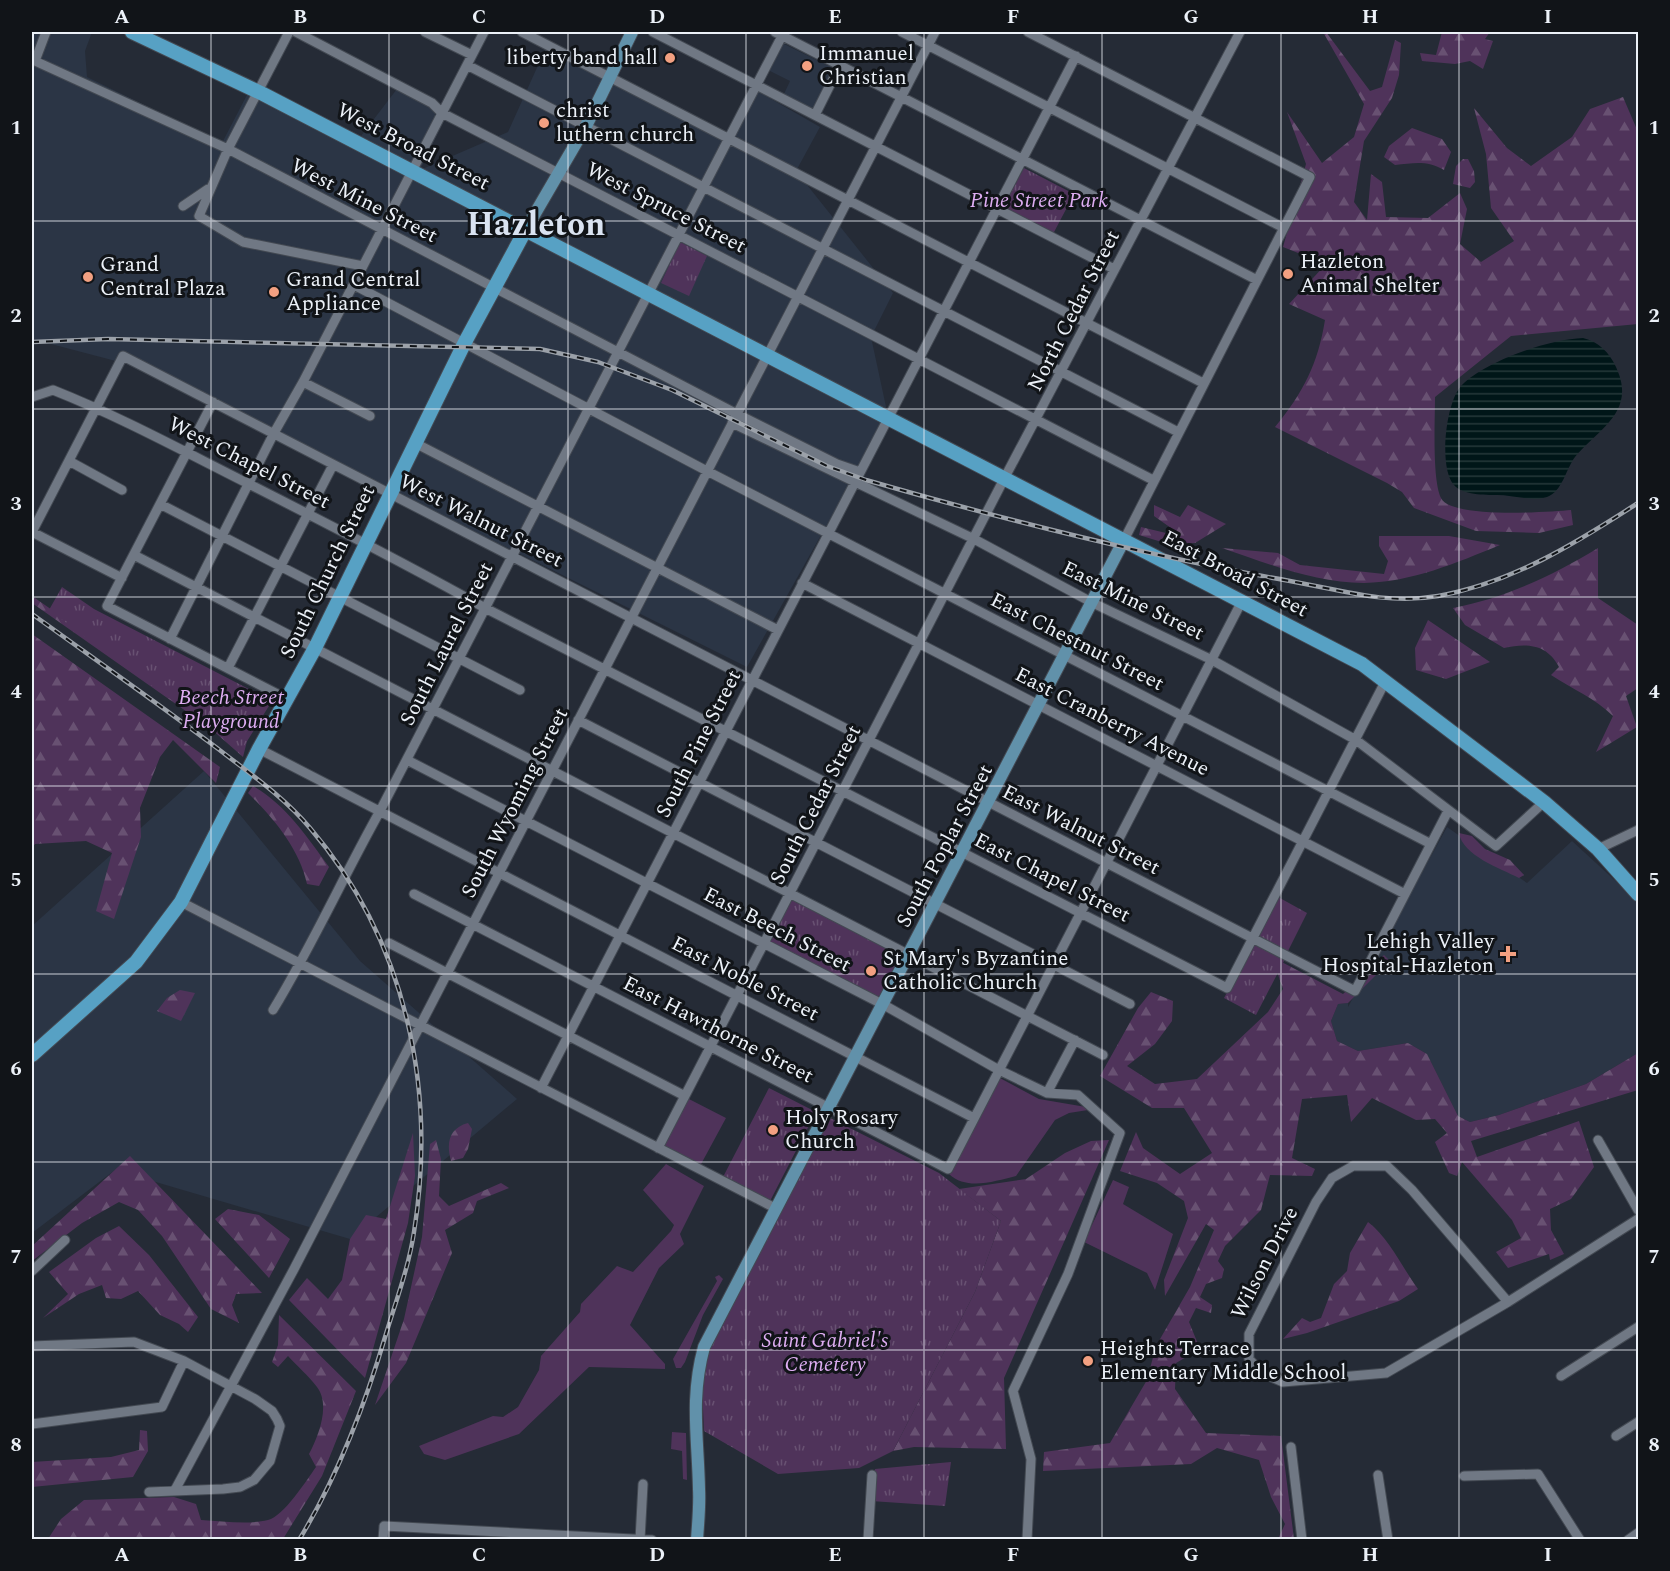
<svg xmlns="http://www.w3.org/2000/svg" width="1670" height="1571" font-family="Spectral,serif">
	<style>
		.built { fill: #2b3545 }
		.grass { fill: #4f335a }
		.forest { fill: url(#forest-firs) }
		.park { fill: url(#park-tufts) }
		.water { fill: url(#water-rules) }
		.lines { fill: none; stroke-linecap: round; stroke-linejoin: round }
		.minor-casing { stroke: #434952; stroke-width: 11 }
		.major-casing { stroke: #434952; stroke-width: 14 }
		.highway-casing { stroke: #434952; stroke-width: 16 }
		.minor { stroke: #707884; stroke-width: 9 }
		.major { stroke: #6191aa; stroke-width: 12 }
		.highway { stroke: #57a1c4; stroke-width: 14 }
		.rail-casing { stroke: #9ba1a9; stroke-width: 4.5 }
		.rail { stroke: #111418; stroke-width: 2; stroke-dasharray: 7; stroke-linecap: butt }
		.grid { fill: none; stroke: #ecf1f8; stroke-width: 1.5; stroke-opacity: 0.55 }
		.poi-dot { fill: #f2a081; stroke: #111418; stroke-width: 2 }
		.labels { text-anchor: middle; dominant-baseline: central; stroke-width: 6; stroke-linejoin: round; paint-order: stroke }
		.poi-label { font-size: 21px; fill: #ecf1f8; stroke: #111418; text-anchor: start }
		.street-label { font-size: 21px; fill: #ecf1f8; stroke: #111418 }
		.park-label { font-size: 21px; font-style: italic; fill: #deadf2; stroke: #111418 }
		.town-label { font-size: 33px; font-weight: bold; fill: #dae3f1; stroke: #111418 }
		.neatline { fill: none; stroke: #ecf1f8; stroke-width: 2 }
		.grid-label { font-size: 20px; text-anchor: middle; font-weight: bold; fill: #ecf1f8 }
	</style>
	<defs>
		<pattern id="forest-firs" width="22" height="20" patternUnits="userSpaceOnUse" patternTransform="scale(1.5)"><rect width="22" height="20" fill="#4f335a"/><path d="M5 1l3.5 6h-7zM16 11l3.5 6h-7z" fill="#685172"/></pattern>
		<pattern id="park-tufts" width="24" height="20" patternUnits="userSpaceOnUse" patternTransform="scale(1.5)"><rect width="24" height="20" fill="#4f335a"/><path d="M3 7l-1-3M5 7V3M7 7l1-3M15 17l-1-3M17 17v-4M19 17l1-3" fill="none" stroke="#685172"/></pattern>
		<pattern id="water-rules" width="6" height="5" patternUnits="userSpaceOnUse" patternTransform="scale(1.5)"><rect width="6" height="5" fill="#001618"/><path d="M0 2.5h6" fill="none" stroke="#25383a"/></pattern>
	</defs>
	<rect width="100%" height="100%" fill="#252b36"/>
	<!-- built -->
	<path class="built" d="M32,32H92L85,51L87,77L222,143L248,93L361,136L400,85L448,112L420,170L508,132L549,41L726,133L752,88L820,127L796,171L893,293L871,337L888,416L747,667L150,370L32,339Z
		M782,43L835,69L814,110L784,94L790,81L768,70Z
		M204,771L360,961L517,1099L350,1239L115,1170L32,1233V926Z
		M1447,827L1527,883L1572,841L1633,897L1638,906V1053L1586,1084L1499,1115L1470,1122L1458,1116L1427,1054L1408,1043L1358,1051L1337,1041L1331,1021L1338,1004L1348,1003V1007Z"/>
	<!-- grass -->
	<path class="grass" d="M998,1077L1039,1099L1086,1107L1088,1110L1069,1113L1055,1120L1016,1176C995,1181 967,1191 949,1174Z
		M687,1098L726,1118L700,1166L662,1147Z
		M666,1164L704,1186L680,1234L684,1244L659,1268L630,1325L665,1364V1369L589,1367L519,1434L445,1460L424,1454L419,1446L493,1416L503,1417L518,1407L539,1370L541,1356L580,1312L581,1304L617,1266L633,1272L671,1231L674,1225L643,1190Z
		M1113,1180L1129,1187L1123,1204L1173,1234L1155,1290L1147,1273L1084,1242Z
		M719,1275L723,1279L703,1315L685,1362L681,1368H676L673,1359L717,1281L715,1277Z
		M672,1432L686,1433L687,1480L683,1479L682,1451L671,1449Z"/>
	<!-- forest -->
	<path class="forest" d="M1323,32H1326L1370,91L1382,87L1395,40L1401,43L1399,75L1392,98L1364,141L1354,202L1367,220L1371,174L1382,182L1386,217L1428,218L1460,193L1467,209L1460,244L1481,262L1514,241L1491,208L1486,154L1474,108L1507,148L1531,166L1572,137L1590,109L1623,97L1638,132V324L1511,336L1435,397C1435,420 1432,479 1441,498C1451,519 1549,512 1571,510L1573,525L1539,533L1476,531L1414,508L1402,492L1387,483L1275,427C1303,393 1318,364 1325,320L1289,304L1326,264L1283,247L1306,164L1287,112L1322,163L1354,137L1364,104Z
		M1442,32H1490L1485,39L1493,41L1483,69L1470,61L1455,64L1422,61L1420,53L1436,55Z
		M1412,128L1442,139L1451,152L1444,170C1428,160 1413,163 1395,165L1384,157L1389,146Z
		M1463,159H1468L1474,171L1475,182L1470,188L1453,184L1456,166Z
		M1154,505L1180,517L1188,505L1226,524L1195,543L1168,544L1139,535L1141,527L1166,533L1171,528L1154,516Z
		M1379,536H1449L1500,545C1456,563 1412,582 1364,583C1316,583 1266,563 1222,548L1278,553L1300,565L1384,574L1388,561L1379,546Z
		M1598,548V598L1638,625V688L1626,696L1637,727L1596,752L1613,716C1595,698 1572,689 1551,675L1559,667C1547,644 1527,643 1504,648L1465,625L1453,608C1505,598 1552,576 1598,548Z
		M32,596L190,706L248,737L243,757L210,728L32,603Z
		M1428,620L1490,662L1446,679L1416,670L1415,648Z
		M32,634L220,767L216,783L173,740L160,757L140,808L141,837L114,919L96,911L112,853L86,841L35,844L32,848Z
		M253,786C286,805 307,837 329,867L319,886L307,884C299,848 274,819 248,793Z
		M1459,833L1472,836L1485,849L1510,860L1524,875L1519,878C1500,868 1463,856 1459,833Z
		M1384,955L1390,961L1348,1003L1338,1004L1331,1021L1337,1041L1358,1051L1408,1043L1427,1054L1458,1116L1470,1122L1499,1115L1586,1084L1638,1053V1090L1471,1141L1477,1157L1579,1121L1594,1167L1571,1199L1550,1209L1551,1230L1564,1254L1550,1260L1549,1254L1508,1268L1496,1252L1521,1238L1512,1220L1462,1162L1457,1176L1449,1173L1435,1142L1447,1133L1435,1119L1416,1120L1372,1098L1351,1122L1347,1095L1302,1099L1292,1158L1315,1169L1312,1176L1270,1175L1261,1210L1225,1246L1218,1261L1224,1269L1222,1278L1206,1284L1200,1297L1212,1305L1211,1313L1196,1308L1189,1322L1200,1349L1176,1363L1175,1389L1206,1433L1281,1436L1294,1539H1278L1285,1524L1271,1497L1259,1460L1217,1448L1191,1464L1043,1471L1044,1452L1110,1443L1147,1380L1156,1346L1190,1287L1214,1230L1206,1224L1165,1296L1164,1280L1188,1218L1184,1201L1157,1183L1120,1171L1136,1132L1143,1148L1180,1174L1212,1153L1184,1108H1152L1100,1076L1138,1008L1151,992L1173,1001L1172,1021L1155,1044L1127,1066L1155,1084L1197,1079L1268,1012L1283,989L1272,957L1343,994Z
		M180,990L195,993L181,1021L157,1011L167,998Z
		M468,1123L472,1129L468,1149L463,1158L451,1161C446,1143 449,1128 468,1123Z
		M413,1133L415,1176L408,1223L365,1378L289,1300L307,1278L328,1299L342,1280L350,1239L366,1215L386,1219Z
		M436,1140L441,1159L439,1196L449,1206L501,1183L509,1188L477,1201L473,1213L445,1230L452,1253L406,1363L375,1405L404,1319L422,1237L430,1144Z
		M1109,1140L1004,1378L1006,1449L914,1447L893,1451L975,1292L1001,1221L959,1189L1026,1179L1065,1153L1091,1141Z
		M130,1156L262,1293L236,1294L232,1305L239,1323L211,1309L162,1236L138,1210L119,1202L82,1223L32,1261V1246Z
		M228,1209L259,1215L290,1239L269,1278L215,1219Z
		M1368,1222C1390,1239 1401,1266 1418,1289L1399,1301L1307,1333L1283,1339L1302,1318L1310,1322L1321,1318L1334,1284L1347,1271L1350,1253Z
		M119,1226L149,1255L198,1317L188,1332L179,1324L160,1315L138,1291L121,1299L106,1298L102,1285L79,1294L43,1318L68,1294L49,1272L96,1238Z
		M279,1315L356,1391L322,1476L283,1539H48L61,1519L84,1500L174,1497L196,1504L201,1520C222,1521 248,1525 268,1520C284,1516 306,1481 316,1467L309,1454C318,1437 331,1405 317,1387C309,1376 297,1366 288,1356L278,1367L272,1362L278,1345Z
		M140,1430L147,1431L148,1451L133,1477L32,1487V1462L111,1457L139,1450Z"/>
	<!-- park -->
	<path class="park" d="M1024,168L1074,194L1053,234L1003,207Z
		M680,242L707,256L689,296L661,283Z
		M62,587L94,609L272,701L241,751L49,610Z
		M1278,897L1307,913L1287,953L1257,937Z
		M792,900L903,957L879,999L769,943Z
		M1254,943L1285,959L1256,1015L1224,998Z
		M769,1088L816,1112L769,1203L722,1179Z
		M830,1118L939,1173L1001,1221L975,1292L893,1451L859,1468L778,1474L704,1431L702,1386L710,1346Z
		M951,1462L945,1506L871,1501L875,1469Z"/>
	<!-- water -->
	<path class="water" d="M1583,338C1599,342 1609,352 1616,367C1637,412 1599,428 1575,457C1566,469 1562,492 1547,497C1533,502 1512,495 1497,495C1485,495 1462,495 1454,485C1438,468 1446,400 1462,385C1486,361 1549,339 1583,338Z"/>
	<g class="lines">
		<defs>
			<path id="minor" d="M46,32L35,61L228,149L737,414L837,464L860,472
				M289,32L228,149L199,216L243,242L363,266
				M296,32L432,103L442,113L1153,480
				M425,32L472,55
				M522,32L1203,383
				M653,32L1114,269
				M775,32L1257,280
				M902,32L1284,228
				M1028,32L1310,177L1124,540
				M467,65L1178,432
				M815,115L840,65
				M183,206L208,189
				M354,285L707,471L1431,844
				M303,382L370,416
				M32,397L53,390C121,417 185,452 251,485C330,525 408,565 485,608L1227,988L1386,680
				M213,402L107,606L287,699
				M732,423L974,539L1093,603L1212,660L1356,740L1496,846L1544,802
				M415,443L778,630
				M69,461L122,490
				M160,504L520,690
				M134,555L1103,1055
				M122,578L32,532L123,356L1355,991L1448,811
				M802,583L1405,894
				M170,639L274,433L303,382L484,32
				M228,668L333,465
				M578,720L1130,1004
				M259,749L974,1118
				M407,760L884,1005L999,1070L1047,1093L1078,1095L1120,1133L1068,1274L1013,1391L1031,1459L1027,1540
				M1598,849L1638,830
				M414,894L948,1169L1242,601
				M181,902L777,1209
				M389,943L685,1096
				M273,1010C312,946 343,877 380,811L784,32
				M541,1088L1076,56
				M1047,1093L1075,1040
				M1598,1140L1638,1210
				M658,1148L1004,479L1240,32
				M32,1271L65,1240
				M1508,1302L1412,1190L1387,1166H1353L1332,1178L1316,1202L1249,1334V1359L1262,1373L1283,1382L1386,1373L1508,1302L1638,1219
				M32,1346L134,1342L184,1361L255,1399L272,1411L277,1419L280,1426L270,1461L254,1480L240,1487L223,1489L149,1492
				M1561,1376L1638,1327
				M32,1424L162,1407L184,1361
				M1616,1436L1638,1422
				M1291,1447L1302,1540
				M1378,1475L1388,1540
				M1464,1476L1538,1474L1580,1540
				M175,1490L294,1269L935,32
				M383,1540L384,1526L652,1540
				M640,1540L643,1484
				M868,1540L872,1475
				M1628,1540L1638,1533"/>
			<path id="major" d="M526,229L586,126L632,32
				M697,1540C698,1523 700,1506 699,1489C698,1438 690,1398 704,1347L1124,540"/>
			<path id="highway" d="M132,32L263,94L1362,664L1544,802L1598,849L1638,894
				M32,1055L136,962L181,902L259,749L315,648L465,342L526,229"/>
		</defs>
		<!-- minor casing -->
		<use href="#minor" class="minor-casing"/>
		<!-- major casing -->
		<use href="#major" class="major-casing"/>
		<!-- highway casing -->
		<use href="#highway" class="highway-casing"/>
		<!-- minor -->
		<use href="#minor" class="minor"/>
		<!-- major -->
		<use href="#major" class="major"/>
		<!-- highway -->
		<use href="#highway" class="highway"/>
		<defs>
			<path id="rail" d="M32,342L108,339L540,349L598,362L672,390L827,466L866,480C1005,520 1148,556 1290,581C1341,590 1386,605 1438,596C1512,583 1576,543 1638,503
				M32,614C93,658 156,702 217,748C249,773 284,797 310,828C406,940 437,1089 414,1232C409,1266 396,1301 386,1334C365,1405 338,1476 299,1540"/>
		</defs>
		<!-- rail casing -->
		<use href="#rail" class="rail-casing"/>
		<!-- rail -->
		<use href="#rail" class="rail"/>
	</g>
	<!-- grid -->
	<path class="grid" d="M211,32V1540M389,32V1540M568,32V1540M746,32V1540M924,32V1540M1102,32V1540M1281,32V1540M1459,32V1540M32,221H1638M32,409H1638M32,597H1638M32,786H1638M32,974H1638M32,1162H1638M32,1350H1638"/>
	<!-- markers -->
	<g class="poi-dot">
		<circle cx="670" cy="58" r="6"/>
		<circle cx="807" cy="66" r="6"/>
		<circle cx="544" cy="123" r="6"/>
		<circle cx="1288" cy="274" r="6"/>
		<circle cx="88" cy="277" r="6"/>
		<circle cx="274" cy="292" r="6"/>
		<path d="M1505 945h6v6h6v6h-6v6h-6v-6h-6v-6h6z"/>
		<circle cx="871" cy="971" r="6"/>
		<circle cx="773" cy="1130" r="6"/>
		<circle cx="1088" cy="1361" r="6"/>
	</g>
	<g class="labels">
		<!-- poi labels -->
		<g class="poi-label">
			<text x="819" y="54">Immanuel<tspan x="819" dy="24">Christian</tspan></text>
			<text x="658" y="58" text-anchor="end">liberty band hall</text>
			<text x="556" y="111">christ<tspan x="556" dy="24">luthern church</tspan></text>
			<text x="1300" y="262">Hazleton<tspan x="1300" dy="24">Animal Shelter</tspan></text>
			<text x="100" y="265">Grand<tspan x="100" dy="24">Central Plaza</tspan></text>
			<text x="286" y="280">Grand Central<tspan x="286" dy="24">Appliance</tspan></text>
			<text x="1494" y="942" text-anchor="end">Lehigh Valley<tspan x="1494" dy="24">Hospital-Hazleton</tspan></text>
			<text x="883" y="959">St Mary's Byzantine<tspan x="883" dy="24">Catholic Church</tspan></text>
			<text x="785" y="1118">Holy Rosary<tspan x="785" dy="24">Church</tspan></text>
			<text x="1100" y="1349">Heights Terrace<tspan x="1100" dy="24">Elementary Middle School</tspan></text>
		</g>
		<!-- street labels -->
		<g class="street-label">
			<text transform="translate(413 147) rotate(27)">West Broad Street</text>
			<text transform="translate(364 201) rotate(27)">West Mine Street</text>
			<text transform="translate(666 208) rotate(27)">West Spruce Street</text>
			<text transform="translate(1074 311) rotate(-63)">North Cedar Street</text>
			<text transform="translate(249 463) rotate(27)">West Chapel Street</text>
			<text transform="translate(481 521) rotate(27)">West Walnut Street</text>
			<text transform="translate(328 572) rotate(-64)">South Church Street</text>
			<text transform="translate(1235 574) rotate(28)">East Broad Street</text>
			<text transform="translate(1133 601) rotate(26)">East Mine Street</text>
			<text transform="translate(1077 642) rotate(27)">East Chestnut Street</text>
			<text transform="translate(447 644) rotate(-63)">South Laurel Street</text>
			<text transform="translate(1112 722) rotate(27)">East Cranberry Avenue</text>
			<text transform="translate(699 744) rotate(-63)">South Pine Street</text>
			<text transform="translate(515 803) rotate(-63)">South Wyoming Street</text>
			<text transform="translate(816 805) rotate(-63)">South Cedar Street</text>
			<text transform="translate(1081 830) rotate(27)">East Walnut Street</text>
			<text transform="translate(945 846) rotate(-62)">South Poplar Street</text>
			<text transform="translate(1052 878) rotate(27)">East Chapel Street</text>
			<text transform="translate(777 930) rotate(27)">East Beech Street</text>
			<text transform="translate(745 979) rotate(27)">East Noble Street</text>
			<text transform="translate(718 1030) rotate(27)">East Hawthorne Street</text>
			<text transform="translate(1265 1263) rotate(-63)">Wilson Drive</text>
		</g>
		<!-- park labels -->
		<g class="park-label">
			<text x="1039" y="201">Pine Street Park</text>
			<text x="231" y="698">Beech Street<tspan x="231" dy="24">Playground</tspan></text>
			<text x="825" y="1341">Saint Gabriel's<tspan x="825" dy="24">Cemetery</tspan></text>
		</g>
		<!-- town labels -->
		<g class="town-label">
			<text x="536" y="225">Hazleton</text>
		</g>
	</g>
	<!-- border -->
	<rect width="1670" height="1571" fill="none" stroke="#111418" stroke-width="66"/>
	<rect x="33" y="33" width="1604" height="1505" class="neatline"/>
	<g class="grid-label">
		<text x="122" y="23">A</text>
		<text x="300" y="23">B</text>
		<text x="479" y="23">C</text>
		<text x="657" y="23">D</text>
		<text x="835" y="23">E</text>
		<text x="1013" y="23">F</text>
		<text x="1191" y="23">G</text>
		<text x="1370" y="23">H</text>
		<text x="1548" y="23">I</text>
		<text x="16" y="134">1</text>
		<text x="1654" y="134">1</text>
		<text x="16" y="322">2</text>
		<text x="1654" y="322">2</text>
		<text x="16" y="510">3</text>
		<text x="1654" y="510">3</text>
		<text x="16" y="698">4</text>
		<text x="1654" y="698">4</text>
		<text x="16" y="886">5</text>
		<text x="1654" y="886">5</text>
		<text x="16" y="1075">6</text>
		<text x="1654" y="1075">6</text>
		<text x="16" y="1263">7</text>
		<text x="1654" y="1263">7</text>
		<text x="16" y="1451">8</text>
		<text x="1654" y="1451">8</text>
		<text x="122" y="1561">A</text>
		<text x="300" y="1561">B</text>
		<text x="479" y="1561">C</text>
		<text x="657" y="1561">D</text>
		<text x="835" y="1561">E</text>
		<text x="1013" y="1561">F</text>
		<text x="1191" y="1561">G</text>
		<text x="1370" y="1561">H</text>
		<text x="1548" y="1561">I</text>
	</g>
</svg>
